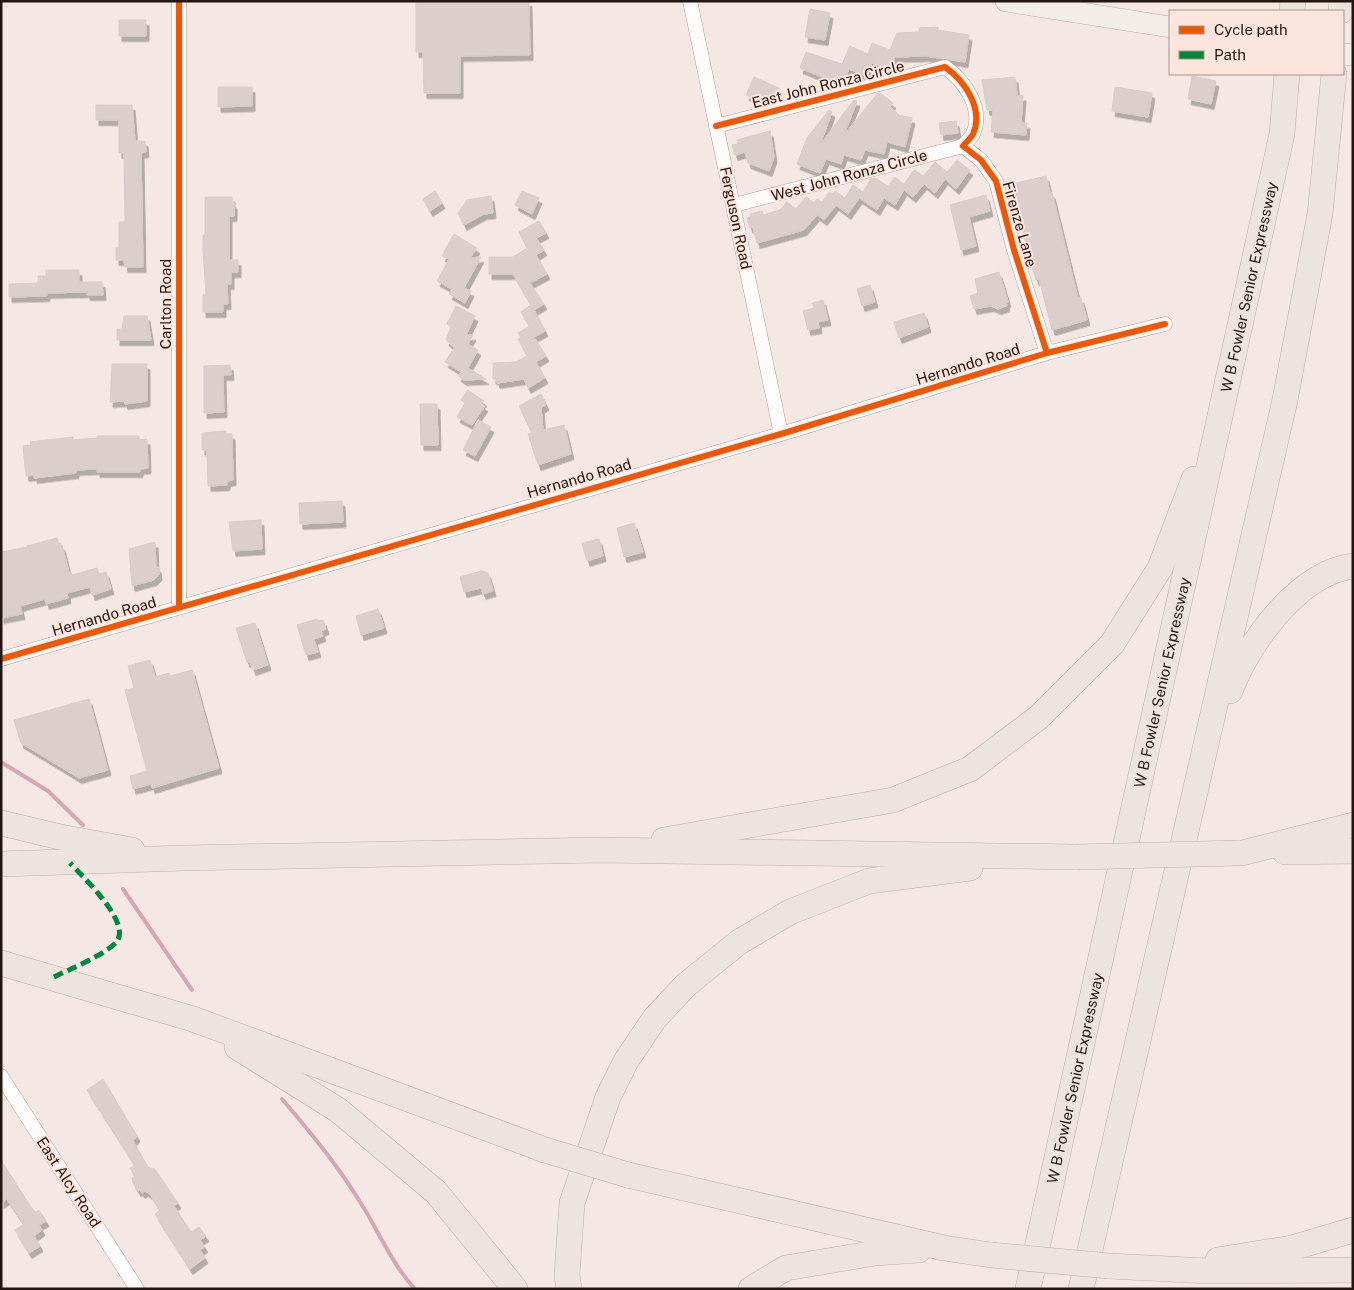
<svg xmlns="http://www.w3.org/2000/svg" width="1354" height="1290" font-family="'Public Sans',sans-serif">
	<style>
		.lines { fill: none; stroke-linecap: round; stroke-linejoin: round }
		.stream { stroke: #d6a6b6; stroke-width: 4 }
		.building { fill: #dccecc; stroke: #d8cbc9; filter: url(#shadow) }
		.street-casing { stroke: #aca09c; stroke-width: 15 }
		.primary-casing { stroke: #bcafa6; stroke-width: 22 }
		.highway-casing { stroke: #bcafa6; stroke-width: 26 }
		.street { stroke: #fefcfb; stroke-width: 14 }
		.primary { stroke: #f3ede8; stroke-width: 21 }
		.highway { stroke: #ece4dd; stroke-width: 25 }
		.highway-bridge-casing { stroke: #bcafa6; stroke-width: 26; stroke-linecap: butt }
		.highway-bridge { stroke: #ece4dd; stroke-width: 25 }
		.quiet { stroke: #00873e; stroke-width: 5; stroke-dasharray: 10 5; stroke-linecap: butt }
		.cycleway-casing { stroke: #fce5dd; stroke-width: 9 }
		.cycleway { stroke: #e8590c; stroke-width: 6 }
		.labels { text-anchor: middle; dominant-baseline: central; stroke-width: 4; stroke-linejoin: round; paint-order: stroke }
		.street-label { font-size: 15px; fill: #231612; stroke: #fce5dd }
	</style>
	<defs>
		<filter id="shadow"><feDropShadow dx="3" dy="5.5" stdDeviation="0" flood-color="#0004"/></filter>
	</defs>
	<rect width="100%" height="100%" fill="#f5e8e4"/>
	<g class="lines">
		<!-- stream -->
		<path class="stream" d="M1,762L48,791L83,825
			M123,889L192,990
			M282,1099C311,1133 339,1167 362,1205C380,1234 392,1264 415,1289"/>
	</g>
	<!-- building -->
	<path class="building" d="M416,1H529L530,55L460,56V93H424L423,52H416Z
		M810,9L830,13L825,40L805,37Z
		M119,20H146V36H119Z
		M938,27V30L969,35L965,62L926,56L895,57L890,70L872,63L867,76L849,69L841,85L800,68L806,52L842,64L850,46L868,54L872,43L890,50L897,33L919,32V28Z
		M1192,76L1216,81L1211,104L1188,99Z
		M754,77L779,88L773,102L769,103L746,95Z
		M1015,77L1017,96L1023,95L1021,123H1027L1026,135L991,132L993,110H987L982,80Z
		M218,87H252V106L218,107Z
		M1115,87L1152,93L1148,117L1112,111Z
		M878,93H880L893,103L890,107L899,115L912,118L905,147L887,142L884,154L865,150L861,160L844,155L841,164L826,159L820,173L797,164L807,138L829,110L832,112L820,145L854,100L857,101L844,135Z
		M96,105H132L135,141H145L146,152L141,153L143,267H125L124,260H116V248H119V222H125L124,153H119V120H96Z
		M956,121L958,133L941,135L939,123Z
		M770,131L774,157L769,171L748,163L745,152L735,155L732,145L738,144L737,140Z
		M957,160L970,170L956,189L945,179L935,193L924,184L913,197L904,190L895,205L884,198L877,210L859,198L860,197L848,214L836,205L824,220L817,215L804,230L757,243L753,227L750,228L747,218L751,217L750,214L762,211L763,215L780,210L787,202L796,209L806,197L814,203L817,199L822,202L829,192L833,194L835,191L845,198L853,185L863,192L871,179L875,178L888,186L895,177L904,184L914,170L923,176L935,162L947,172Z
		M1046,176L1050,193H1052L1078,298H1081L1087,320L1052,330L1039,279L1036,280L1026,245L1012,184Z
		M435,191L442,203L430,211L423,199Z
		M522,191L539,198L532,214L515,205Z
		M986,195L990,211L969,217L976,246L961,250L950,205Z
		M491,196L493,213L484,214L464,225L458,213L467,200Z
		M205,197H232V203H234V216H229V260H238V272H231V284H227L228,304H223V312H203V295L206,294L203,250V235H205Z
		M539,221L546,233L536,238L544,250L536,255L547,274L530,283L544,304L534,310L545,331L534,337L546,356L536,362L545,378L528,388L524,379L497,383L496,379H493V363L516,362L527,356L518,339L521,338L518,333L530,326L521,312L531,305L513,274H489V257H513L527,248L519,232Z
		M454,234L477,248L470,258L481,257L464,288L471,291L465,303L449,294L452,289L437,281L449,259L442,256Z
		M46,270H79V282H102L103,295H87V292L47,293V296L9,297V284L38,283V276H46Z
		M999,272L1008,302H1006L1007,306L998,309L991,306L974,309L970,296L978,293L975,279Z
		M870,285L875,302L862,306L857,289Z
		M823,300L828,320L818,322L819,328L808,330L803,311L814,308L812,303Z
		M456,306L475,316L466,335H473L468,344L478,350L468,368L486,379L464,380L458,376L461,372L445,362L454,348L446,340L451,327L447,324Z
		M924,313L928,327L899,338L894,322Z
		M124,316H147L151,340H117V329H122Z
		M112,364H147V401L125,404L124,401L110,402Z
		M230,365L231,375H223L224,412L204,413V366Z
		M468,390L484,401L481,404L485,406L472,425L457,417L465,403L461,400Z
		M541,394L546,405L541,408L543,430L564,425L571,454L538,465L528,434L532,433L519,406Z
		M420,404H437L438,445H421Z
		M478,420L491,427L475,456L463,450Z
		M225,431L226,434H232L233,480L227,481V485L208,486L207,450H202V433Z
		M97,436H139V440L147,439L148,468L140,469V472H97V469L76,470V473L34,478V475L26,476L23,446L31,445L30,442L73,437V440L97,438Z
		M342,501L343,522L300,524L299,503Z
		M261,520L262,549L233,551L229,522Z
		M634,523L643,552L624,557L617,528Z
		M57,538L59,545H62L69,573L71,572L72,575L97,568L99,574L106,572L111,589L92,595L90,587L67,593L68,598L46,604L45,599L27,604L20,606L22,614L1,618V552L28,547L27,546Z
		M599,539L603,556L587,561L582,543Z
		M155,542L156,567H158L159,575L154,580L132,586L129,549Z
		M481,571L488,573L493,591L483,594L481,588L464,592L460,577Z
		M378,609L384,628L361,635L356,616Z
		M317,619L318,621L323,620L326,629L321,631L323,636L314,639L318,652L306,655L297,625Z
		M255,623L268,665L253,670L250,662H247L236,628Z
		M150,660L155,677L169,673L170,676L192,670L219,768L152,788L151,784L133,789L130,776L147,771L125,690L134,688L128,666Z
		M89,699L108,770L79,778L21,743L14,720Z
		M103,1079L137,1136L133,1141L148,1167L152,1169L154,1168L178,1203L174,1206L191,1232L199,1227L206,1236L200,1240L205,1247L200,1250L205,1258L190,1269L155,1214L160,1210L150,1194L145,1191L142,1193L140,1190L138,1191L133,1183L132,1178L135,1177L130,1168L135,1165L87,1090Z
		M1,1160L31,1207L35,1212L39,1210L46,1221L39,1225L42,1230L34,1236L40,1246L29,1253L15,1230L24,1224L7,1199L1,1203Z"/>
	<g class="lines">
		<defs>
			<path id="street" d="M179,1V607
				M690,1L781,434
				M716,126L945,67C965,81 984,109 973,134C971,138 966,142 963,146L981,160L996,181L1014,250L1047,353
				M734,205L963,146
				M1,659L781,434L1047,353L1165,324
				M1,1076L137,1289"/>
			<path id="primary" d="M1006,1L1170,27
				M1343,54L1353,55"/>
			<g id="highway">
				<path d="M1292,11L1293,1"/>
				<path d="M1341,11L1342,1"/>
				<path d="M1230,691C1248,643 1298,573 1353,566"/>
				<path d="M1,823L60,837L132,850"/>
				<path d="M664,840L893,800L970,769L1039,717L1112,644L1160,568L1194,479"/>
				<path d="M1285,852L1353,851"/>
				<path d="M1242,853L1353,825"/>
				<path d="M1,864L184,858L602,850L1076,857"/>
				<path d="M1,963L193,1019L545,1150"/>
				<path d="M237,1047L338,1110L436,1192L515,1289"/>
				<path d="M628,1175L944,1248L991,1255"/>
				<path d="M1218,1260L1292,1248L1353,1230"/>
				<path d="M1109,1266L1208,1271L1353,1270"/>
				<path d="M569,1289L567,1275L572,1203L608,1097L626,1061L655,1018L686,985L739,942L790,912L869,881L970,868"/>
				<path d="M751,1289L786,1268L875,1253L919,1250"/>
				<path id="s1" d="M1028,1289L1282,134L1287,74"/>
				<path d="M1081,1289L1285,400L1320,214L1334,74"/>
			</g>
		</defs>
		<!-- street casing -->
		<use href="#street" class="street-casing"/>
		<!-- primary casing -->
		<use href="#primary" class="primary-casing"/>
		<!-- highway casing -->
		<use href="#highway" class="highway-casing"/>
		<!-- street -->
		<use href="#street" class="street"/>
		<!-- primary -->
		<use href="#primary" class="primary"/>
		<!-- highway -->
		<use href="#highway" class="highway"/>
		<defs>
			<path id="highway-bridge" d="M1076,857L1238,853
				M545,1150L628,1175
				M991,1255L1109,1266"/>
		</defs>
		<!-- highway-bridge casing -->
		<use href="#highway-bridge" class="highway-bridge-casing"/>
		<!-- highway-bridge -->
		<use href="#highway-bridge" class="highway-bridge"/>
		<!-- quiet -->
		<path class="quiet" d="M54,977C68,970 109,953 117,941C131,922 83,877 70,863"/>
		<defs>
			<path id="cycleway" d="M179,1V607
				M716,126L945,67C965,81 984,109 973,134C971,138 966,142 963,146L981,160L996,181L1014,250L1047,353
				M1,659L781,434L1047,353L1165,324"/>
		</defs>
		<!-- cycleway casing -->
		<use href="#cycleway" class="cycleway-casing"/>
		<!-- cycleway -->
		<use href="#cycleway" class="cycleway"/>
	</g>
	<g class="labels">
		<!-- street labels -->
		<g class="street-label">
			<text transform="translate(828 84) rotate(-14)">East John Ronza Circle</text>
			<text transform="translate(849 175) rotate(-15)">West John Ronza Circle</text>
			<text transform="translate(736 218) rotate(78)">Ferguson Road</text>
			<text transform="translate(1020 224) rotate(74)">Firenze Lane</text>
			<text stroke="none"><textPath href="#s1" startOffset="1026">W B Fowler Senior Expressway</textPath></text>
			<text transform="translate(165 304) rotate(-90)">Carlton Road</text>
			<text transform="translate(968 364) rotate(-17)">Hernando Road</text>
			<text transform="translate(579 478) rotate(-16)">Hernando Road</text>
			<text transform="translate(104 616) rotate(-16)">Hernando Road</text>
			<text stroke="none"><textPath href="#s1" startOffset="621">W B Fowler Senior Expressway</textPath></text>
			<text stroke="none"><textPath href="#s1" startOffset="216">W B Fowler Senior Expressway</textPath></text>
			<text transform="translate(69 1182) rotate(57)">East Alcy Road</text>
		</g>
	</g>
	<!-- border -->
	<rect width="1354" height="1290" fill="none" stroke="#231612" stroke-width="5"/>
	<!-- legend -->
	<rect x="1169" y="10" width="175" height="65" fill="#fce5dd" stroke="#a5928c"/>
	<rect x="1179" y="26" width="25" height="8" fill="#e8590c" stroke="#a5928c"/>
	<text x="1214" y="35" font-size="15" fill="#231612">Cycle path</text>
	<rect x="1179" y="51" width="25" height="8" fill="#00873e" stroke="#a5928c"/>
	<text x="1214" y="60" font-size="15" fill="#231612">Path</text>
</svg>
